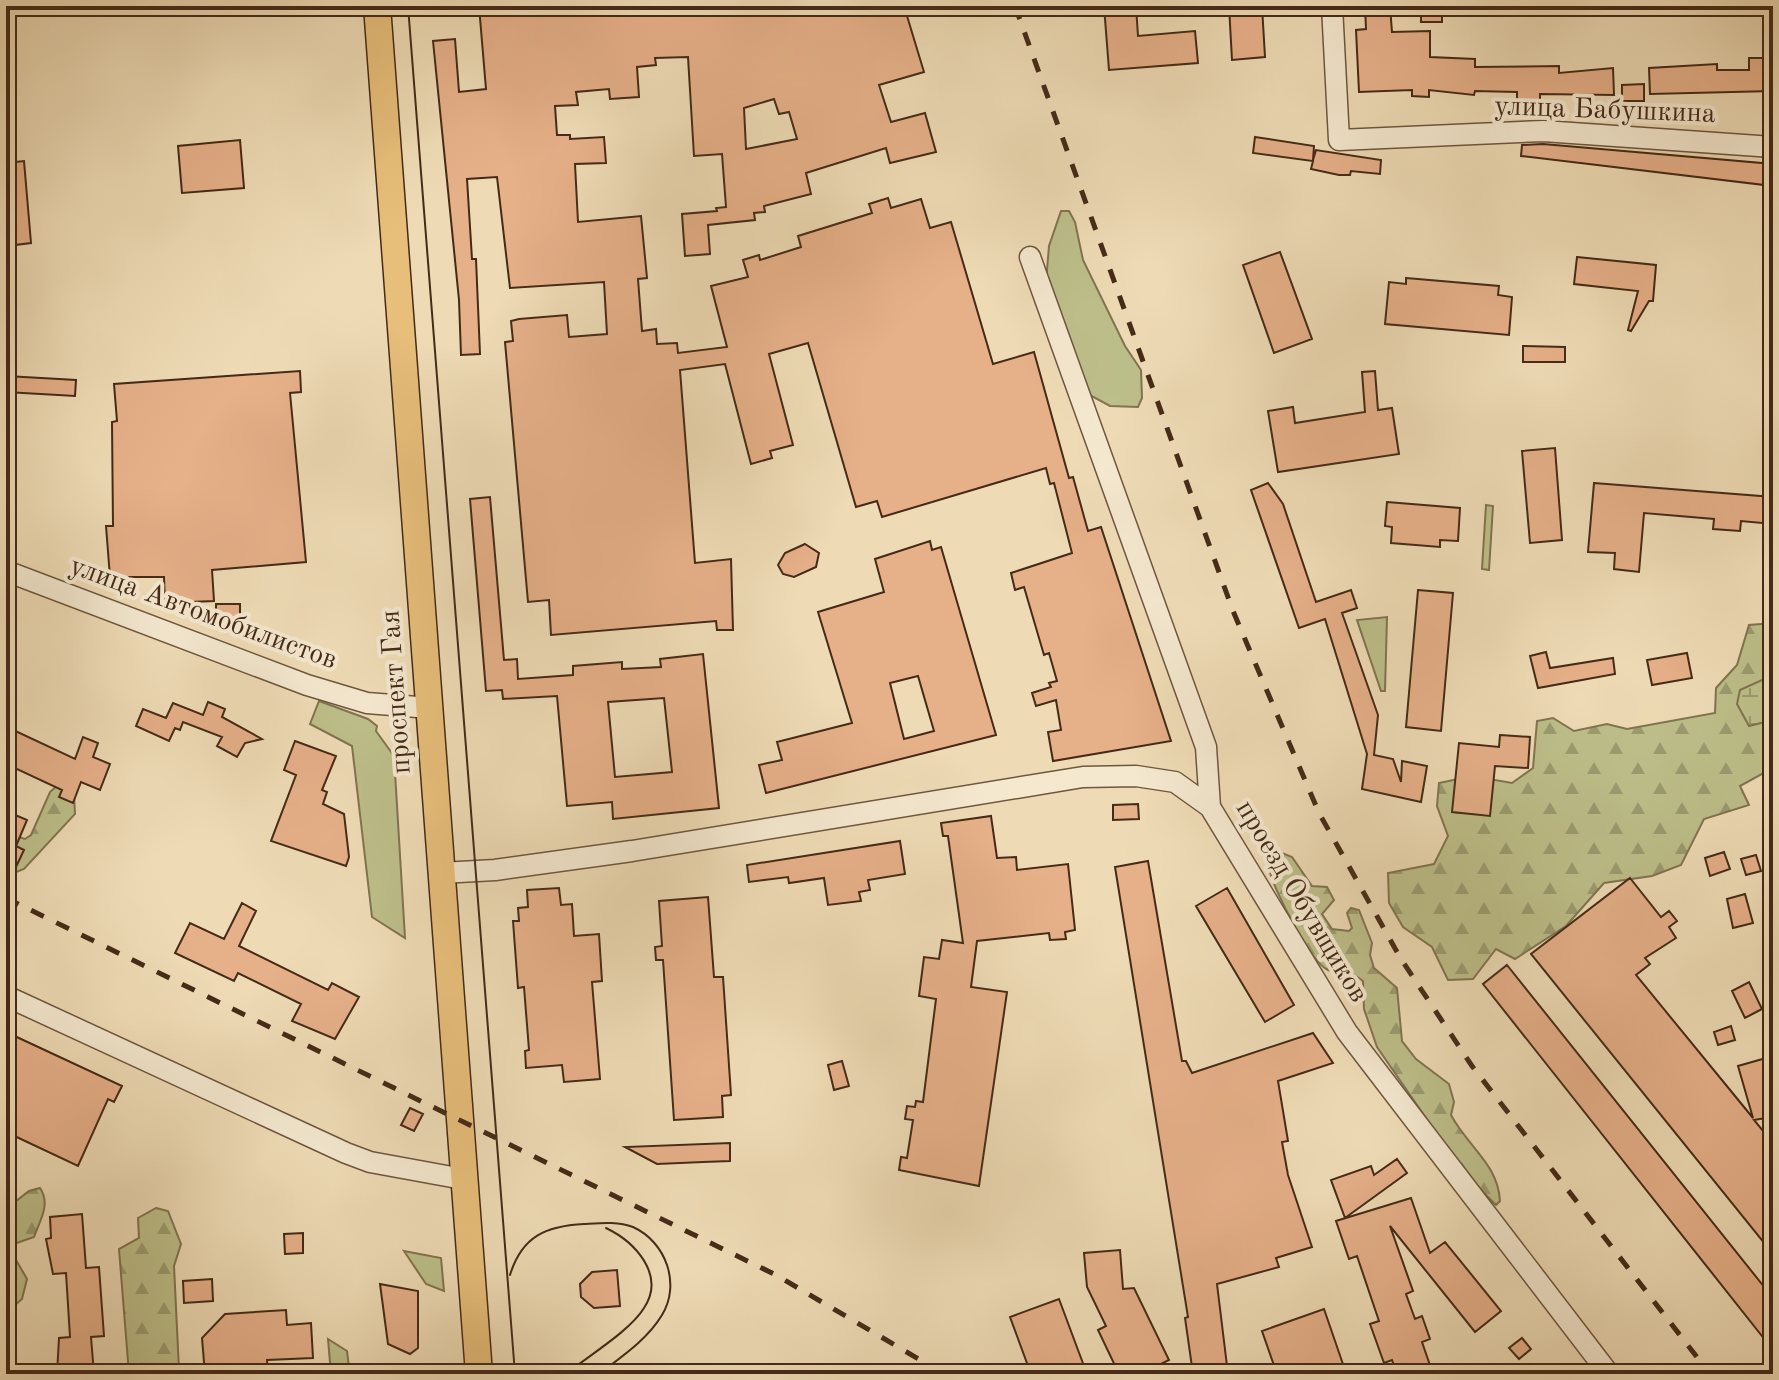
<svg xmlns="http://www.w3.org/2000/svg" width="1779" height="1380" font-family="'Old Standard TT',serif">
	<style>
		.green { fill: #bdbf8a; stroke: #817450; stroke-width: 2 }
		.forest { fill: url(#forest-firs); stroke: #817450; stroke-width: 2 }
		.wetland { fill: url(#wetland-marsh); stroke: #817450; stroke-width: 2 }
		.building { fill: #e6b089; stroke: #452a17; stroke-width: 2; fill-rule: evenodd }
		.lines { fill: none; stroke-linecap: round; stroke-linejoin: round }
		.minor-casing { stroke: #6f563e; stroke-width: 23 }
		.major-casing { stroke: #452a17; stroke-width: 29 }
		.minor { stroke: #f4e8cf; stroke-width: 20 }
		.major { stroke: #e7be7a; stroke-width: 26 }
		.tram { stroke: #452a17; stroke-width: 2 }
		.rail { stroke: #452a17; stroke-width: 5; stroke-dasharray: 14 14; stroke-linecap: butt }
		.labels { text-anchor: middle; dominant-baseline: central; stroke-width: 8; stroke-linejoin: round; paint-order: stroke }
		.street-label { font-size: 28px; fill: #452a17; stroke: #f4e8cf }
	</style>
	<defs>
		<pattern id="forest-firs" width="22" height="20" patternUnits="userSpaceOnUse" patternTransform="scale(2)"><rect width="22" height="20" fill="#bdbf8a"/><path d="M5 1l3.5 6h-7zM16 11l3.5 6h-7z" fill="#9b9b70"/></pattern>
		<pattern id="wetland-marsh" width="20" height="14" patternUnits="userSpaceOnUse" patternTransform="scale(2)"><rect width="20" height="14" fill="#bdbf8a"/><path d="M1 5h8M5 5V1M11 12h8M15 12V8" fill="none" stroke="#9b9b70"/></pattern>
	</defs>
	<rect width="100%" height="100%" fill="#eedbb5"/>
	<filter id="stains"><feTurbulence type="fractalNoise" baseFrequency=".0025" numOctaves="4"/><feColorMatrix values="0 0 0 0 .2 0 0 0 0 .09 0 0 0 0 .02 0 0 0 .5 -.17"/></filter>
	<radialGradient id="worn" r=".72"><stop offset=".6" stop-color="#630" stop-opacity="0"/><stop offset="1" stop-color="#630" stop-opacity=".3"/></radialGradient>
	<!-- green -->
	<path class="green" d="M1061,211H1069L1075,222L1083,260L1125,346L1141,370L1142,398L1138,407L1110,406L1086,393L1046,282L1049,246Z
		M1486,505L1493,506L1489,570L1482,569Z
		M1387,617L1385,691H1381L1357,620Z
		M319,701L368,719L377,726L376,731L394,756L405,938L372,917L352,746L310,724Z
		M404,1251L441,1258L444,1291L426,1284Z
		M328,1339L347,1351L349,1367L331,1374Z"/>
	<!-- forest -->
	<path class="forest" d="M1773,623V768L1740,786L1749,805L1704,819L1681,865L1652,876L1604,883L1566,926L1515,959L1496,949L1473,979L1448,980L1432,947L1403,927L1389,903L1388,873L1434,864L1448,836L1437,806L1439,783L1472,776L1512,783L1533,768L1537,721L1553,718L1574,731L1607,724L1627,729L1715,713L1716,688L1737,665L1749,625Z
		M58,785L74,794L75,814L24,869L6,876V833L25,839L31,835L50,792Z
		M1282,853L1292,857L1312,886L1327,887L1334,900L1322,914L1332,929L1349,931L1352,928L1347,913L1351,908L1359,910L1372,943L1370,955L1374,968L1397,988L1402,1041L1416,1059L1449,1084L1454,1102L1451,1115C1468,1147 1498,1164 1500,1201L1496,1205L1464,1173L1377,1047L1364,1009L1363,981C1351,970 1342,975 1328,970C1311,963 1274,890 1270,872C1268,865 1270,861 1274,855Z
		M40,1188C51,1204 40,1220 34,1237L8,1246L27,1279L22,1299L6,1313V1209L29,1191Z
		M156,1208L168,1211L181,1244L174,1266L179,1370L178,1374H129L119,1249L139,1238L138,1218Z"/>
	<!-- wetland -->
	<path class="wetland" d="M1773,675V720L1749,726L1737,704L1740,690Z"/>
	<!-- building -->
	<path class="building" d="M479,6H904L924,72L879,85L891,122L925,113L936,152L890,163L886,148L806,173L811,194L764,206L765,212L754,213L755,220L708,225L710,254L685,256L682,214L717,211L716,208L726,207L722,154L694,156L688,57L655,58L656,65L637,67L639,97L610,99L609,89L576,92L578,105L555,106L557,135H570V139L604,137L606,163L575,164L578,222L641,216L647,278L638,279L642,331L656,329L657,344L677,343L678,353L727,347L711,286L748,277L743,260L759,255L760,260L801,247L798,236L872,213L869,204L888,198L891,208L921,199L930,228L951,222L993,364L1034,352L1069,478L1073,477L1088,531L1101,527L1171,741L1053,761L1048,732L1061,730L1056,700L1036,706L1032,693L1051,687L1049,683L1057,681L1049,653L1044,655L1024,587L1015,590L1011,573L1072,553L1054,483L1050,484L1046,468L882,517L877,501L856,507L808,343L769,354L793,445L770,451L772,458L751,464L725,364L680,370L695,563L731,559L733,630H717L716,621L551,635L549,600L528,602L505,342L513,341L511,321L519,319L567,315L569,337L607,334L604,282L510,288L497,177L467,179L472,259H476L480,354L461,355L459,300L433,41L455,39L459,92L486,89ZM774,99L779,114L789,112L797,139L746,149L744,108Z
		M1104,6H1136L1138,36L1195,31L1198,63L1109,70Z
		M1229,6H1262L1265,57L1232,60Z
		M1365,6H1390L1392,32L1430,31V57L1475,59V67L1559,66V73L1613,68L1614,95L1540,94V102H1517V92L1475,91L1474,95L1429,90V97L1412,96V90L1359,92L1356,30L1366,29Z
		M1421,6H1442V22H1421Z
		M1749,58H1773V91L1650,94L1649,68L1717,64V70H1749Z
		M1644,84V101H1622V85Z
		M1255,137L1314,146L1313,160L1316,150L1381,160L1380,174L1351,171L1350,175H1339L1311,169L1313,161L1253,153Z
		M240,140L244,188L182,193L178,146Z
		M1543,144L1773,164V186L1521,156L1522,145Z
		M24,161L31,243L6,246V163Z
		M1280,252L1312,339L1274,353L1243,265Z
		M1577,257L1656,265L1653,301H1649L1631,331L1628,330L1638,291L1574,284Z
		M1406,278L1499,286L1498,295L1512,297L1509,335L1385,324L1389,282L1406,284Z
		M1523,346L1565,347V362H1523Z
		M300,371L301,392L290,393L306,562L212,570L214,601L165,603L164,577H110L106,526H113L112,422L117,421L114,384Z
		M1375,371L1378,410L1392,408L1399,454L1278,472L1268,411L1293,407L1295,423L1365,412L1362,372Z
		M6,376L76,380L75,396L6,392Z
		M1555,448L1562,540L1530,543L1522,451Z
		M1268,483L1283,504L1316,602L1351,590L1357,608L1342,613L1378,715L1374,755L1393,759L1401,782L1402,761L1427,766L1421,802L1362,789L1367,754L1325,619L1299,628L1251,490Z
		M1594,483L1773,497V524L1741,521L1740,531L1713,529L1714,519L1644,513L1639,572L1614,569L1615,553L1588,552Z
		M490,497L504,660L517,659L518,679L573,675V666L622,662V669L661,667L660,659L703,654L719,808L613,819L612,802L567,806L557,696L503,699L502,690L486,691L470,499ZM664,698L672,772L615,777L608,702Z
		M1387,502L1460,508L1458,541L1440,540V547L1391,543L1392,527L1385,526Z
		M930,541L932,550L941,547L996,735L766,793L759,765L782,760L777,742L852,723L818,612L884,592L875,559ZM918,676L934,731L904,739L890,683Z
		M805,544L819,553L816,567L794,577L783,574L778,565L785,553Z
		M1418,590L1453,593L1441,731L1406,727Z
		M216,604H240V620L216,619Z
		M1546,652L1550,668L1613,658L1615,674L1538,688L1530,656Z
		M1687,653L1692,678L1652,685L1647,660Z
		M208,702L225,709L222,717L262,739L245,743L237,757L217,746L222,737L183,722L180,730L175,728L169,741L136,726L143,709L166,718L173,703L203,715Z
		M9,728L75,759L83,737L98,743L93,757L110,764L100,790L81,782L73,803L59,797L62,790L6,764Z
		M1500,735L1530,737L1528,768L1495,766L1490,816L1452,812L1459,743L1499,747Z
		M295,741L336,756L322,790L327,792L323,804L344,814L349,857L346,866L271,841L296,775L284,770Z
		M1138,804L1139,819L1113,820V805Z
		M6,811L27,820L16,846L24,850L16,867L9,864L7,871Z
		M991,816L997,858L1016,857L1017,870L1068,864L1075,930L1065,932L1066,939L1050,940L1049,933L977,941L971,987L1007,992L979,1186L899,1170L901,1157L907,1158L913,1120L905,1119L907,1106L915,1107L916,1101L923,1102L936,999L919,996L924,957L939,959L942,940L963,943L948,836H943L941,823Z
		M900,841L905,874L868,880L870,890L859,892L861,901L828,905L824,878L789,883L788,877L749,882L747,865Z
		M1724,852L1730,869L1710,876L1705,858Z
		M1756,855L1761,871L1746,875L1741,859Z
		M1148,861L1182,1061H1186L1192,1073L1313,1033L1333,1063L1278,1081L1288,1141L1282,1142L1288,1175L1312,1247L1276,1258L1279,1267L1217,1284L1228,1374H1193L1185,1318L1188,1317L1115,867Z
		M1630,878L1661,917L1669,911L1677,921L1669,927L1676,938L1645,958L1650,964L1636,975L1753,1118L1738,1066L1766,1058L1773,1086V1117L1754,1120L1773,1143V1254L1531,954Z
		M559,888L561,905L572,904L574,936L599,934L602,981L592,982L600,1079L564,1082L562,1065L526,1068L525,1051L529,1050L524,987L518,988L513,921H519L518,908L528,907L527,890Z
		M1227,888L1294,1005L1265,1022L1196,906Z
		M1745,894L1753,923L1733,928L1727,899Z
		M708,897L714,977H723L731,1095L722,1096L723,1117L674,1120L663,960H656L655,947L662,946L659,901Z
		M242,903L256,911L239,946L328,990L332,983L359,997L335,1039L292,1021L301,1004L238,973L234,981L175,953L190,923L224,939Z
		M1507,965L1773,1298V1350L1483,984Z
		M1749,982L1762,1009L1745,1018L1732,991Z
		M1731,1026L1735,1040L1718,1045L1714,1032Z
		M6,1032L122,1086L114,1102L108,1099L78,1166L6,1132Z
		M842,1061L849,1086L834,1090L828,1065Z
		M410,1108L423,1114L414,1131L401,1125Z
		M730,1143V1161L703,1162L657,1164L625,1147Z
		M1397,1159L1407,1173L1345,1218L1331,1180L1371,1166L1374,1175Z
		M1411,1198L1430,1253L1445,1242L1501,1311L1475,1332L1390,1226L1413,1291L1406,1294L1415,1319L1422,1316L1430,1339L1422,1342L1433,1374H1397L1392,1360L1384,1363L1370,1324L1379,1321L1357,1256L1349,1259L1336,1221Z
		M82,1214L86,1268L99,1267L104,1336L91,1337L94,1374H57L59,1338L70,1337L66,1273L53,1274L46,1239L51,1238L50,1217Z
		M303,1233V1253L285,1254L284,1234Z
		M1120,1250L1123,1289L1134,1288L1169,1360L1141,1374H1119L1098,1330L1106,1326L1087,1287L1084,1253Z
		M617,1270L620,1306L594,1308L581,1297L580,1284L592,1272Z
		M212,1279L213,1301L184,1303L183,1281Z
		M380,1284L418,1291V1348L410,1354L388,1344Z
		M1059,1299L1078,1350L1087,1374H1031L1010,1317Z
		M1324,1309L1345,1370L1333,1374H1277L1262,1331Z
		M286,1310L287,1325L311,1323L313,1358L267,1360L268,1374H205L202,1338L225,1314Z
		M1522,1338L1531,1349L1519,1359L1509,1348Z"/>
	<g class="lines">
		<defs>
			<path id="minor" d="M1332,6L1339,140L1543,131L1773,147
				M1030,257L1206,747L1210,807L1347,1032L1609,1374
				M6,571L307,685L367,703L430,708
				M441,873L495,870L632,851L1083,777L1136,776L1175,782L1210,807
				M6,996L346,1153L370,1162L463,1179"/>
			<path id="major" d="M377,6L479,1374"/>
		</defs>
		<!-- minor casing -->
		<use href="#minor" class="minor-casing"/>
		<!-- major casing -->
		<use href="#major" class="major-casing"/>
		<!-- minor -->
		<use href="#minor" class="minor"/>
		<!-- major -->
		<use href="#major" class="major"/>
		<!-- tram -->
		<path class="tram" d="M408,6L515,1374
			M510,1275C522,1236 546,1226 584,1224C600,1223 618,1221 633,1227C666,1242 681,1284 662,1315C647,1340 621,1357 599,1374
			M566,1374C588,1356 630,1331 644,1308C666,1275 635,1242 606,1228"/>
		<!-- rail -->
		<path class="rail" d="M1015,6L1233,611L1319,813L1401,959L1472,1066L1710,1374
			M6,898L776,1275L944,1374"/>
	</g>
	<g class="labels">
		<!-- street labels -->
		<g class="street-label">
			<text transform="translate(1605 111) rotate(2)">улица Бабушкина</text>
			<text transform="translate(203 614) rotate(20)">улица Автомобилистов</text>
			<text transform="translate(397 692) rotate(-94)">проспект Гая</text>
			<text transform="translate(1301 902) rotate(59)">проезд Обувщиков</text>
		</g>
	</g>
	<!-- margin -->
	<rect width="1779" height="1380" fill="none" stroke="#eedbb5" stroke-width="32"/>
	<rect x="8" y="8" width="1763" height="1364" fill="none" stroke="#452a17" stroke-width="4"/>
	<rect x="16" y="16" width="1747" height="1348" fill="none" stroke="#452a17" stroke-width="2"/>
	<rect width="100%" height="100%" filter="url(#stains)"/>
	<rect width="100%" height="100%" fill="url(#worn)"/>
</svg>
